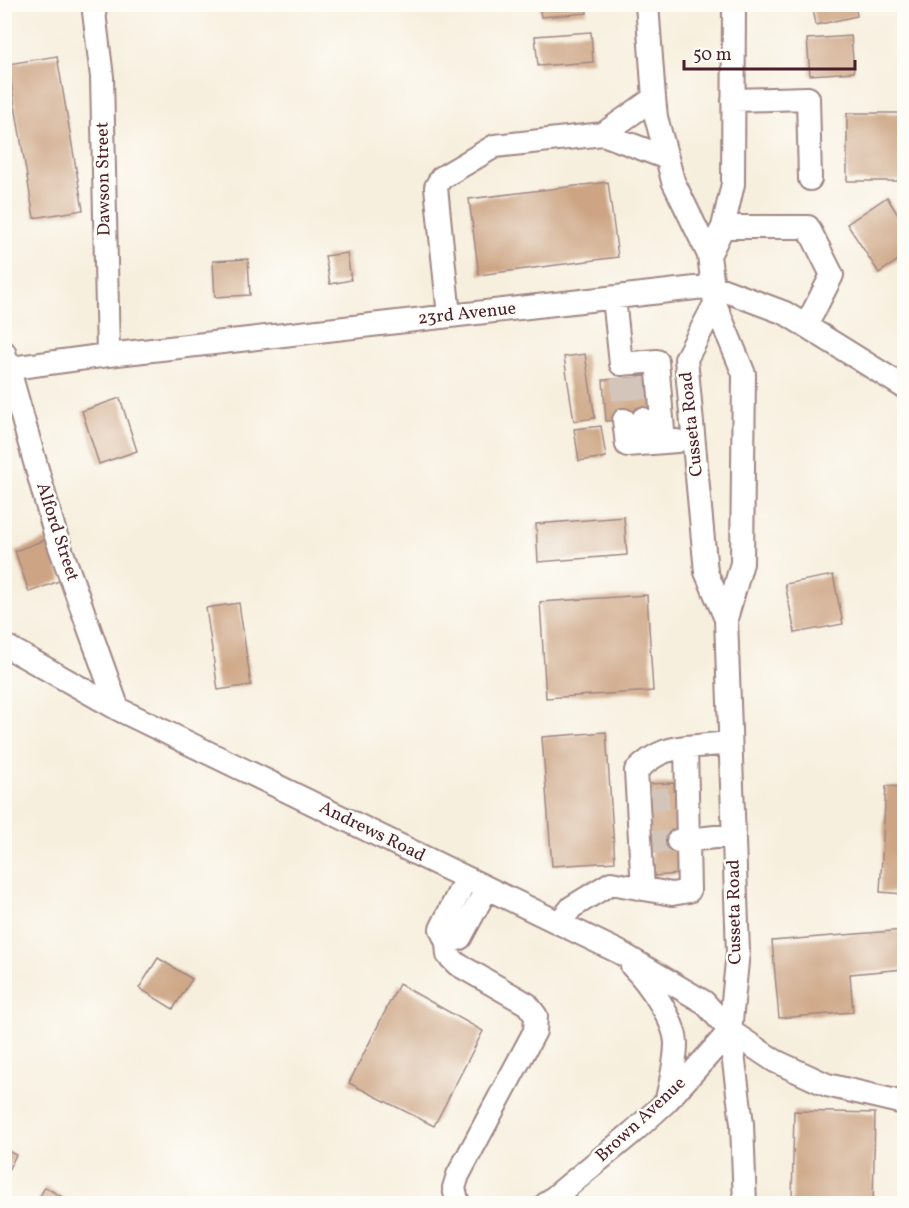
<svg xmlns="http://www.w3.org/2000/svg" width="909" height="1208" font-family="Vollkorn,serif">
	<style>
		.building { fill: #cda584 }
		.lines { fill: none; stroke-linecap: round; stroke-linejoin: round }
		.minor-tunnel { stroke: #d4c5ba; stroke-width: 22; stroke-dasharray: 22 11; stroke-linecap: butt }
		.minor-casing { stroke: #a08784; stroke-width: 26 }
		.minor { stroke: #fff; stroke-width: 22 }
		.labels { text-anchor: middle; dominant-baseline: central; stroke-width: 5; stroke-linejoin: round; paint-order: stroke }
		.street-label { font-size: 18px; fill: #4a1f2b; stroke: #fdfcf7 }
	</style>
	<rect width="100%" height="100%" fill="#fdfcf7"/>
	<filter id="ink" filterUnits="userSpaceOnUse"><feTurbulence type="fractalNoise" baseFrequency=".0167" numOctaves="2"/><feDisplacementMap in="SourceGraphic" scale="12" xChannelSelector="R" yChannelSelector="G"/><feConvolveMatrix kernelMatrix="1 2 1 2 8 2 1 2 1" color-interpolation-filters="sRGB"/></filter>
	<filter id="wash" filterUnits="userSpaceOnUse"><feTurbulence type="fractalNoise" baseFrequency=".008" numOctaves="4" result="noise"/><feDisplacementMap in="SourceGraphic" scale="24" xChannelSelector="R" yChannelSelector="G"/><feGaussianBlur stdDeviation="1.35" result="paint"/><feColorMatrix in="noise" values="0 0 0 0 0 0 0 0 0 0 0 0 0 0 0 0 0 1.4 0 .05"/><feComposite in="paint" operator="in"/></filter>
	<g filter="url(#wash)">
		<rect width="100%" height="100%" fill="#f7efde"/>
		<g id="blocks">
			<!-- building -->
			<path class="building" d="M539,4H586L587,13L541,17Z
				M812,4H855L857,16L816,25Z
				M591,32L593,62L538,66L535,36Z
				M851,36L854,72L810,75L807,39Z
				M57,56L83,210L34,218L8,64Z
				M847,113H904V181H847Z
				M608,182L618,257L479,275L469,199Z
				M887,197L904,225V256L879,273L847,224Z
				M347,253L351,280L330,284L325,256Z
				M248,259L250,295L215,297L213,261Z
				M585,354L595,418L574,421L564,357Z
				M653,376L655,418L606,421L603,380Z
				M120,398L137,451L99,464L82,411Z
				M601,426L606,457L579,461L574,429Z
				M624,517L627,555L538,562L536,524Z
				M47,539L62,580L29,592L15,551Z
				M833,575L843,624L795,633L785,584Z
				M647,595L653,691L546,698L540,602Z
				M239,603L251,685L218,690L206,608Z
				M606,732L615,862L552,866L542,737Z
				M674,783L680,874L653,876L646,784Z
				M886,786L904,787V894L880,892Z
				M904,930V969L850,974L853,1012L779,1018L772,941Z
				M158,958L192,979L173,1009L139,988Z
				M399,984L483,1031L434,1126L349,1083Z
				M794,1111L875,1113L873,1204H792Z
				M4,1149L16,1155L4,1178Z
				M45,1187L74,1204H36Z"/>
		</g>
	</g>
	<g filter="url(#ink)">
		<use href="#blocks" fill-opacity="0" stroke="#a08784" stroke-width="1.5"/>
		<g class="lines">
			<!-- minor-tunnel -->
			<path class="minor-tunnel" d="M641,377L643,419
				M622,378L624,420
				M647,800L675,798
				M650,843L678,841"/>
			<defs>
				<path id="minor" d="M93,4L102,77L108,355
					M647,4L654,98L656,117L667,158L673,181L709,255L715,304L744,374L742,563L726,619L738,952L730,1031L742,1124L745,1204
					M733,100L808,98L810,179
					M603,134L654,98
					M723,227H808L832,275L806,326
					M709,255L723,227L733,184L734,4
					M614,298L621,364L657,361L664,442
					M715,304L686,359L706,572L726,619
					M449,316L436,187L441,178L495,146L603,134L667,158
					M4,352L55,533L118,709
					M4,369L108,355L713,286L785,313L904,387
					M643,419L646,443
					M624,420L627,445L677,441
					M4,645L118,709L619,952L704,1002L730,1031L775,1061L827,1085L904,1103
					M678,841L734,835
					M643,889L636,771C652,756 664,749 686,747
					M559,923L572,907L611,883L672,894L689,891L686,747L730,743
					M447,943L460,938L487,888
					M632,966C648,982 675,1020 676,1043C676,1062 671,1081 667,1099
					M458,1204L454,1188L458,1175L535,1031L536,1016L527,1004L457,964L448,955L447,943L441,929L466,878
					M546,1204L633,1132L666,1102L730,1031"/>
			</defs>
			<!-- minor casing -->
			<use href="#minor" class="minor-casing"/>
			<!-- minor -->
			<use href="#minor" class="minor"/>
		</g>
	</g>
	<g class="labels">
		<!-- street labels -->
		<g class="street-label">
			<text transform="translate(104 179) rotate(-91)">Dawson Street</text>
			<text transform="translate(467 314) rotate(-6)">23rd Avenue</text>
			<text transform="translate(692 424) rotate(-96)">Cusseta Road</text>
			<text transform="translate(57 532) rotate(72)">Alford Street</text>
			<text transform="translate(372 832) rotate(26)">Andrews Road</text>
			<text transform="translate(735 912) rotate(-91)">Cusseta Road</text>
			<text transform="translate(641 1120) rotate(-43)">Brown Avenue</text>
		</g>
	</g>
	<!-- margin -->
	<rect width="909" height="1208" fill="none" stroke="#fdfcf7" stroke-width="24"/>
	<!-- scale -->
	<path d="M684 60v9h171v-9" fill="none" stroke="#4a1f2b" stroke-width="3"/>
	<text x="693" y="60" font-size="18" fill="#4a1f2b" stroke="#fdfcf7" stroke-width="4.5" paint-order="stroke">50 m</text>
</svg>
